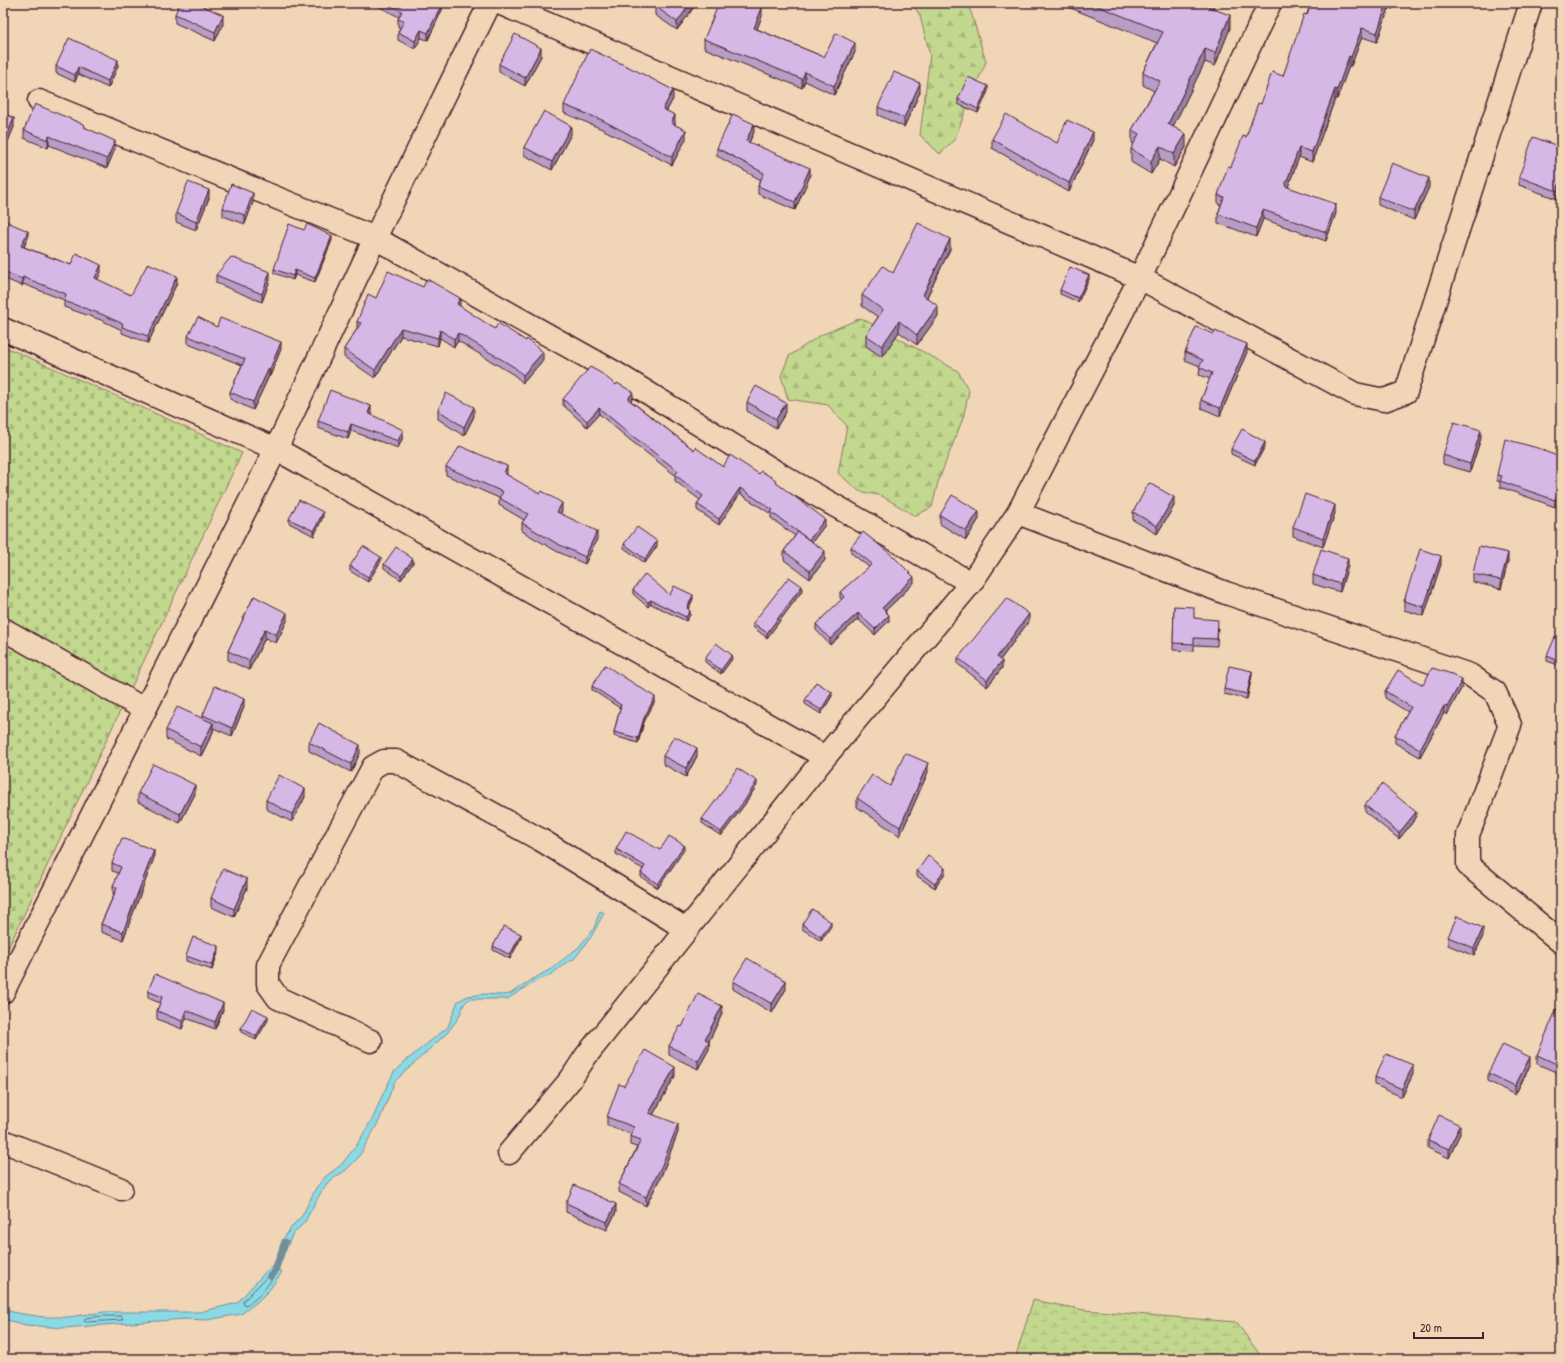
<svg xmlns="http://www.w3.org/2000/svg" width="1564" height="1362" font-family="'Patrick Hand',sans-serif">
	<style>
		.forest { fill: url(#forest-firs); stroke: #867c5c }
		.wetland { fill: url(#wetland-marsh); stroke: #867c5c }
		.cemetery { fill: url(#cemetery-stones); stroke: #867c5c }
		.water { fill: #8adae5; stroke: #708f9b }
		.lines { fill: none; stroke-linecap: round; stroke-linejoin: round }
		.shore { stroke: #646a75; stroke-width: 1 }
		.stream { stroke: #708f9b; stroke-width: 7 }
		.minor-casing { stroke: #4a1f2b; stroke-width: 25 }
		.minor { stroke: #f0d5b7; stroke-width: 22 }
		.wall { fill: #b79ec6; stroke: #4a1f2b }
		.shaded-wall { fill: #9581a1; stroke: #4a1f2b }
		.building { fill: #d5b8e6; stroke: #4a1f2b }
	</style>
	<defs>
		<pattern id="forest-firs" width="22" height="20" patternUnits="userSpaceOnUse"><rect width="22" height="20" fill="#c2d88e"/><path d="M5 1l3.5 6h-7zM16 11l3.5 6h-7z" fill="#a8b97b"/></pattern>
		<pattern id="wetland-marsh" width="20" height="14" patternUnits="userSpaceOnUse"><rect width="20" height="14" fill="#c2d88e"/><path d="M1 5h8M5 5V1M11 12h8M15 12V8" fill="none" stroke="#a8b97b"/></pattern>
		<pattern id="cemetery-stones" width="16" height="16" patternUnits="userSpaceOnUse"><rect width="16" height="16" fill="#c2d88e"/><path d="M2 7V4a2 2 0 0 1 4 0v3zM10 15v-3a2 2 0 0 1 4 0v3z" fill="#a8b97b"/></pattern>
	</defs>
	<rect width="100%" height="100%" fill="#f0d5b7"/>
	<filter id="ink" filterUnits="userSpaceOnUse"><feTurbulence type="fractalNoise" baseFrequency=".025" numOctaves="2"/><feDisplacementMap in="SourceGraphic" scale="8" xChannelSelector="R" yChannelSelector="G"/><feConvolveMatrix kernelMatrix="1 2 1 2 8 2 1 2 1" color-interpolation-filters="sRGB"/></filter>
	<g filter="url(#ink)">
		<!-- forest -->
		<path class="forest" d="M912,3H966L971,12L986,62L970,98L955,139L940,154L920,135L930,55L920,16Z
			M861,318L958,371L969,391L963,418L938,482L932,507L915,516L882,496L859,491L838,473L847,426L828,405L788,399L781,376L789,356L821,335Z"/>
		<!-- wetland -->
		<path class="wetland" d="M1033,1300L1084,1310L1236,1322L1263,1359H1015Z"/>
		<!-- cemetery -->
		<path class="cemetery" d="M3,346L141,407L242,453L3,959Z"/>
		<!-- water -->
		<path class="water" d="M600,911L604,913L591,937L574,959L566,963L549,976L538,980L507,999H469L464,1004L459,1017L448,1032L395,1081L379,1121L358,1158L346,1170L328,1182L321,1192L304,1223L292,1235L285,1252L279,1250L283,1239L294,1224L302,1216L316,1188L326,1176L341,1165L356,1146L374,1116L381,1098L394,1072L403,1063L448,1027L458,1001L468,996L485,994L501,995L510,994L535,978L551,969L579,947L594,928Z
			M271,1266L282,1272L270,1289L257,1302L241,1314L207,1320L185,1319L63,1328L26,1325L3,1319V1309L16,1313L44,1317H68L104,1312H200L237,1303Z"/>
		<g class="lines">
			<!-- shore -->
			<path class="shore" d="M272,1272H274L275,1274C269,1284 255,1304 244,1305L243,1302Z
				M104,1316H121L123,1319L121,1320L86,1322L84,1321L86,1318Z"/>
			<!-- stream -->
			<path class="stream" d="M270,1276L274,1273L285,1242"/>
			<defs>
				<path id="minor" d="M499,3L1140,278L1355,394L1384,400L1406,392L1531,3
					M39,101L375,238L614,372L781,475L971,583
					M3,329L276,449L825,757
					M1018,513L1226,593L1470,675L1495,692L1510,725L1468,835V865L1561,942
					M3,629L144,709
					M3,992L276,449L375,238L490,3
					M371,1041L278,998L268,984V965L373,767L384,761H396L541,840L686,929
					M3,1141L121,1189
					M509,1153L571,1079L586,1056L825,757L971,583L1018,513L1140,278L1270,3"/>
			</defs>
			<!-- minor casing -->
			<use href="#minor" class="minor-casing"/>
			<!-- minor -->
			<use href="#minor" class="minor"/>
		</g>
		<!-- wall -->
		<path class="wall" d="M357,3H370L368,7Z
			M372,3H442V10L428,40L421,38L415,49L398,40V32L400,28L398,27V19L399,17Z
			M657,3H697L677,30L655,15V6Z
			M1058,3H1215L1213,8L1230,28L1215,66L1205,62L1173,126L1186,147L1174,167L1160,159L1151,174L1131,162V149L1134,144L1132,143V130L1154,91L1143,85V72L1157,43Z
			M1311,3H1395L1393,9L1389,8L1377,42L1362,37L1351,66H1349L1337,99H1335L1312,162L1299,157L1288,187L1336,213L1326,241L1263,219L1256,237L1218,223V214L1221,205L1218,204V195L1261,104L1283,76Z
			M175,14L223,24L215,41L175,23Z
			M762,16L757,29L824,57L855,52L834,95L805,81L802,88L704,48V39Z
			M541,56L525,86L499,72V64Z
			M56,66H118L108,88L78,74L75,82L56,73Z
			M988,91L978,113L958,104V99Z
			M920,92L904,127L878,115V107Z
			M673,99L667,110L675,123V125L686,139L672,165L602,129L564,113V105Z
			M3,113L14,127L6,146L3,145Z
			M85,127L115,149L107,168L49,145L48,148L24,138V130Z
			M754,132L749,143L810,176L795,210L758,194V186L761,180L717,156V148Z
			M571,134L552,170L524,155V147Z
			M992,139L1057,143L1093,140L1069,192L992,148Z
			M1561,147L1557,199L1519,185V177Z
			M1429,187L1414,220L1378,205V197Z
			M209,198L196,230L176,222V213Z
			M253,202L245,224L223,216V208Z
			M3,216L6,221L28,238L24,247L71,265L101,272L97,280L131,295L177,283L148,343L122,333V330L101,320L64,307V300L23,284L22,286L3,278Z
			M332,240L315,282L295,275L293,280L274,273V269Z
			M950,249L927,297L938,316L917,345L899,332L882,357L866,346V335L878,317L862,306V295L893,273Z
			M216,275L270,280L262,302L216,283Z
			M1089,279L1078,302L1060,294V290Z
			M376,298L460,306V307L543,360L523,383L514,375L458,341L454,347L440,338L438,346L401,336L375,378L344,357V349L357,329V322Z
			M217,327L281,349L270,376H269L253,410L230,399V392L242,365L188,344V336Z
			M1185,352H1247L1220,416L1201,408V400L1210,379L1199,375L1200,366L1185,360Z
			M616,385L633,398L631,401L694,450L723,467L759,474L776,483L825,525L812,542L825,560L810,579L784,560V551L795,536L771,518V514L740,494L719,525L697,510V504L700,500L675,481V475L630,440L599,414L587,427L563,405V399Z
			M747,402L786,412L776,428L747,411Z
			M438,410L474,416L464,436L438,419Z
			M371,413V414L403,437L398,448L351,431L348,439L318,428V421Z
			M1481,438L1470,472L1443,464V455Z
			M1265,446L1255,465L1231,454V449Z
			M1561,458L1555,507L1500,487V482L1497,481V475Z
			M446,467L507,473L506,474L562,511L560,514L597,539L585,564L556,551L522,531V523L524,520L499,505V498L446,475Z
			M1174,506L1157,534L1133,520V512Z
			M1335,513L1323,547L1293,536V527Z
			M940,515L979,519L966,540L940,524Z
			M323,517L314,536L289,523V519Z
			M624,544L657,546L645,563L624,548Z
			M851,547L914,583L885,611L889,621L875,635L858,619L830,645L816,630V624L842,600L840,598V592L869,567L851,553Z
			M381,561L368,582L350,571V566Z
			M1508,561L1501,589L1473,582V574Z
			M413,563L401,580L384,568V564Z
			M1441,564L1424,616L1404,610V601Z
			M1348,566L1340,592L1313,584V575Z
			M633,590L670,595L693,599L688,609L690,615L686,621L651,604L648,607L633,594Z
			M802,591L767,638L753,627V623Z
			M254,596L287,621L276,643L265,638L249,670L228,660V651Z
			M1174,606L1194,618L1218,627L1217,646L1194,645V651L1173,650Z
			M1029,621L1000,660L1002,668L987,687L958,664V658Z
			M1561,639V666L1547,661V656Z
			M705,658L732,659L721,674L705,662Z
			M1252,675L1247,699L1224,694V689Z
			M1423,685L1462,687L1447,715L1444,713L1420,757L1395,743V735L1408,712L1385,698V691Z
			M592,686L655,701L644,722L638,743L614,736V732L620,708L592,690Z
			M832,696L821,714L805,704V700Z
			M244,707L232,736L213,728V732L201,756L166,739V730L203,719V715Z
			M309,742L360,753L351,772L309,751Z
			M663,756H697L686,777L663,764Z
			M928,772L900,836L857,807V798Z
			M757,785L745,804L721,836L702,823V819Z
			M138,793L195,794L180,823L138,802Z
			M305,797L292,822L266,809V800Z
			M1365,805L1416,818L1399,839L1365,812Z
			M616,849L660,850H684L658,888L641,877V873L643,869L616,854Z
			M154,858L123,940L101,932V924L114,894H113V886L119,873L112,871V863Z
			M917,871L945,873L935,888L917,876Z
			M247,888L234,917L211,907V898Z
			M802,924L831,926L821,941L802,929Z
			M1483,936L1474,956L1448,945V937Z
			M521,938L510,959L493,950V946Z
			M219,950L212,970L186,961V956Z
			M733,981L786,989L772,1013L733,989Z
			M148,991L223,1010L215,1029L186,1018L182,1029L157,1019V1011L160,1003L148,998Z
			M1561,1010V1074L1537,1064V1055Z
			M722,1014L709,1041V1049L698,1069L669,1055V1046L682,1027Z
			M268,1020L256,1040L241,1032V1028Z
			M1530,1066L1515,1095L1488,1081V1073Z
			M1413,1074L1402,1097L1375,1085V1077Z
			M675,1076L653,1115L678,1132L662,1174L646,1206L619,1192V1184L637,1147L630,1145V1136L631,1134L607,1125V1117L624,1086Z
			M1460,1133L1449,1158L1428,1148V1140Z
			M566,1203L616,1212L607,1230L566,1212Z"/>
		<!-- shaded-wall -->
		<path class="shaded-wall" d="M442,3V10L428,40V33Z
			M691,3H697L677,30V22Z
			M1210,3H1215L1208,19V7Z
			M1387,3H1389V8L1377,42V33Z
			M1393,3H1395L1393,9Z
			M762,8V16L754,37V28Z
			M223,15V24L215,41V32Z
			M1230,15V28L1215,66V53Z
			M1362,28V37L1351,66V57Z
			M421,30V38L415,49V41Z
			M855,43V52L834,95V86Z
			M541,48V56L525,86V78Z
			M1205,49V62L1168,137V124Z
			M1349,56V66L1337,99V90Z
			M118,60V66L108,88V81Z
			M78,67V74L75,82V75Z
			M805,72V81L802,88V79Z
			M920,83V92L904,127V118Z
			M988,86V91L978,113V109Z
			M1335,89V99L1312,162V152Z
			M673,90V99L663,117V109Z
			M675,115V123L671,131V123Z
			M14,118V127L6,146V138Z
			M754,124V132L746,149V141Z
			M571,126V134L552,170V162Z
			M686,130V139L672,165V157Z
			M1093,132V140L1069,192V183Z
			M1186,134V147L1174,167V154Z
			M49,136V145L48,148V140Z
			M115,141V149L107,168V159Z
			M1160,146V159L1151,174V161Z
			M1299,148V157L1285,195V186Z
			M810,168V176L795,210V202Z
			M1429,178V187L1414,220V212Z
			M1561,178V187L1557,199V191Z
			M209,190V198L196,230V222Z
			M253,193V202L245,224V215Z
			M1336,204V213L1326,241V232Z
			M1263,210V219L1256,237V228Z
			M28,231V238L21,252V246Z
			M332,236V240L315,282V278Z
			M950,239V249L923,305V295Z
			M101,265V272L95,285V278Z
			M295,270V275L293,280V276Z
			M270,272V280L262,302V294Z
			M1089,275V279L1078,302V298Z
			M177,276V283L148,343V336Z
			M23,277V284L22,286V279Z
			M460,298V306L457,312V304Z
			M938,306V316L917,345V335Z
			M899,321V332L882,357V346Z
			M401,328V336L375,378V370Z
			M440,330V338L438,346V338Z
			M458,333V341L454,347V339Z
			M281,342V349L270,376V369Z
			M1247,344V352L1220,416V408Z
			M543,352V360L523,383V375Z
			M269,368V376L253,410V402Z
			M633,392V398L628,404V399Z
			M786,403V412L776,428V419Z
			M371,406V413L368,420V413Z
			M474,407V416L464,436V427Z
			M599,408V414L587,427V421Z
			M351,424V431L348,439V432Z
			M403,430V437L398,448V441Z
			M1481,430V438L1470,472V464Z
			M1265,442V446L1255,465V461Z
			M507,466V473L504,480V473Z
			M1561,484V491L1555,507V500Z
			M740,488V494L719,525V519Z
			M1174,497V506L1157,534V526Z
			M562,503V511L557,520V512Z
			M1335,505V513L1323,547V538Z
			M979,511V519L966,540V531Z
			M323,512V517L314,536V531Z
			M825,519V525L809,546V540Z
			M597,531V539L585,564V557Z
			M657,541V546L645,563V559Z
			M825,551V560L810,579V571Z
			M1508,553V561L1501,589V580Z
			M1441,556V564L1424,616V607Z
			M381,557V561L368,582V577Z
			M1348,558V566L1340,592V584Z
			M413,559V563L401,580V575Z
			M914,577V583L882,614V608Z
			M802,586V591L767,638V633Z
			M693,595V599L687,612V608Z
			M651,600V604L648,607V602Z
			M690,611V615L686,621V617Z
			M287,613V621L276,643V635Z
			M858,613V619L830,645V639Z
			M1029,614V621L997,664V657Z
			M889,615V621L875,635V629Z
			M265,629V638L249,670V661Z
			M732,655V659L721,674V670Z
			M1002,661V668L987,687V680Z
			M1252,671V675L1247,699V694Z
			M1462,680V687L1447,715V707Z
			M832,692V696L821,714V710Z
			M655,697V701L644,722L638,743V738L644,718Z
			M244,699V707L232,736V728Z
			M1444,706V713L1420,757V749Z
			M213,723V732L201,756V747Z
			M360,745V753L351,772V764Z
			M697,748V756L686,777V768Z
			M928,763V772L900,836V827Z
			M757,781V785L745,804L721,836V832Z
			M195,785V794L180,823V814Z
			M305,789V797L292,822V814Z
			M1416,812V818L1399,839V833Z
			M684,845V850L658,888V884Z
			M154,850V858L123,940V932Z
			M945,868V873L935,888V884Z
			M247,879V888L234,917V909Z
			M831,922V926L821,941V937Z
			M1483,928V936L1474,956V948Z
			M521,934V938L510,959V955Z
			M219,946V950L212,970V965Z
			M786,981V989L772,1013V1004Z
			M223,1003V1010L215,1029V1022Z
			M722,1006V1014L709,1041V1049L698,1069V1061L705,1039Z
			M186,1010V1018L182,1029V1021Z
			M268,1016V1020L256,1040V1036Z
			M1530,1057V1066L1515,1095V1086Z
			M1413,1065V1074L1402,1097V1089Z
			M675,1067V1076L649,1122V1113Z
			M678,1124V1132L662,1174L646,1206V1197Z
			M1460,1125V1133L1449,1158V1149Z
			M616,1204V1212L607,1230V1222Z"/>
		<!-- building -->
		<path class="building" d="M180,3H196L223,15L215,32L175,14Z
			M387,3H442L428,33L421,30L415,41L398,32L404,21L398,19L402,11Z
			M657,3H691L677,22L655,6Z
			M719,3H749L762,8L754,28L824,57L836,33L855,43L834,86L805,72L802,79L704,39Z
			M1090,3H1210L1208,7L1230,15L1215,53L1205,49L1168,124L1186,134L1174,154L1160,146L1151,161L1131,149L1139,134L1132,130L1160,81L1143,72L1163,32Z
			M1311,3H1387L1377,33L1362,28L1351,57L1349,56L1337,90L1335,89L1312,152L1299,148L1285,186L1336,204L1326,232L1263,210L1256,228L1218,214L1224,197L1218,195L1228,166L1231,167L1243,136L1246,137L1258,103L1261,104L1272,72L1283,76L1304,14L1307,15Z
			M515,34L541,48L525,78L499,64Z
			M69,38L118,60L108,81L78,67L75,75L56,66Z
			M590,49L637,71L673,90L663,109L675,115L671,123L686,130L672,157L602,120L564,105Z
			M894,72L920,83L904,118L878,107Z
			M968,77L988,86L978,109L958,99Z
			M35,104L85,125L84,127L115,141L107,159L49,136L48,140L24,130Z
			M544,111L571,126L552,162L524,147Z
			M3,113L14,118L6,138L3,136Z
			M733,114L754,124L746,141L810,168L795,202L758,186L764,173L717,148Z
			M1006,114L1057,143L1067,120L1093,132L1069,183L992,139Z
			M1533,137L1561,147V178L1557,191L1519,177Z
			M1392,163L1429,178L1414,212L1378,197Z
			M188,182L209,190L196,222L176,213Z
			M231,184L253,193L245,215L223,208Z
			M3,216L6,218L5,221L28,231L21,246L71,265L76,253L101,265L95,278L131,295L148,263L177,276L148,336L122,327L123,324L101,314L64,301L66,294L23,277L22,279L3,271Z
			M918,223L950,239L923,295L938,306L917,335L899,321L882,346L866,335L883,310L862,295L883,266L893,273Z
			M289,224L304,230L307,224L332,236L315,278L295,270L293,276L274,269Z
			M231,257L270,272L262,294L216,275Z
			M1070,267L1089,275L1078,298L1060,290Z
			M388,271L423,287L427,279L460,298L457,304L495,329L498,323L526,341L527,339L543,352L523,375L514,367L458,333L454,339L440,330L438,338L401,328L375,370L344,349L361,323L357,322L368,294L376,298Z
			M198,317L217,327L220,318L281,342L270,369L269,368L253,402L230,392L245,359L188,336Z
			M1196,327L1214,334L1215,331L1247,344L1220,408L1201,400L1212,373L1199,367L1203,360L1185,352Z
			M590,367L601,373L616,385L617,383L633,392L628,399L694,450L695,447L723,467L730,455L759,474L761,471L776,480L775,482L825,519L809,540L771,512L773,510L740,488L719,519L697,504L703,496L675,475L678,471L630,434L599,408L587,421L563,399Z
			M756,386L786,403L776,419L747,402Z
			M330,390L371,406L368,413L403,430L398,441L351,424L348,432L318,421Z
			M446,393L474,407L464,427L438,410Z
			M1454,422L1481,430L1470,464L1443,455Z
			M1242,429L1265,442L1255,461L1231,449Z
			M1505,439L1541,449L1561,458V484L1555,500L1500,481L1502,476L1497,475Z
			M460,446L507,466L504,473L540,494L542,491L562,503L557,512L597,531L585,557L556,543L522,523L528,514L499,498L503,492L446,467Z
			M1149,483L1174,497L1157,526L1133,512Z
			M1305,494L1335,505L1323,538L1293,527Z
			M952,495L979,511L966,531L940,515Z
			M299,500L323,512L314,531L289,519Z
			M637,527L657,541L645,559L624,544Z
			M798,532L825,551L810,571L784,551Z
			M863,532L893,556L914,577L882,608L889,615L875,629L858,613L830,639L816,624L844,597L840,592L872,564L851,547Z
			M363,546L381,557L368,577L350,566Z
			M1479,546L1508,553L1501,580L1473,574Z
			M396,547L413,559L401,575L384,564Z
			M1321,549L1348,558L1340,584L1313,575Z
			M1420,549L1441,556L1424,607L1404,601Z
			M645,574L670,595L674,586L693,595L687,608L690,611L686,617L651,600L648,602L633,590Z
			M789,577L802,586L767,633L753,623Z
			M254,596L287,613L276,635L265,629L249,661L228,651Z
			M1007,598L1029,614L997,657L1002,661L987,680L958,658Z
			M1174,606L1194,607V618L1218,620L1217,639L1194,638V644L1173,643Z
			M1555,637L1561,639V662L1547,656Z
			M716,643L732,655L721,670L705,658Z
			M605,665L655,697L644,718L638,738L614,732L621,705L592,686Z
			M1229,666L1252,671L1247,694L1224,689Z
			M1432,668L1452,674L1462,680L1447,707L1444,706L1420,749L1395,735L1411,707L1385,691L1398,670L1423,685Z
			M816,682L832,692L821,710L805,700Z
			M215,686L244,699L232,728L203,715Z
			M177,707L213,723L201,747L166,730Z
			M319,723L360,745L351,764L309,742Z
			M674,736L697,748L686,768L663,756Z
			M905,753L928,763L900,827L857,798L872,775L890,786Z
			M153,764L195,785L180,814L138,793Z
			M737,768L757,781L745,800L721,832L702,819L722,792Z
			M279,775L305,789L292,814L266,800Z
			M1382,784L1416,812L1399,833L1365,805Z
			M626,831L660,850L669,836L684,845L658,884L641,873L645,866L616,849Z
			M122,838L154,850L123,932L101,924L117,888L113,886L121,867L112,863Z
			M928,856L945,868L935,884L917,871Z
			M223,869L247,879L234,909L211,898Z
			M812,909L831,922L821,937L802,924Z
			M1457,916L1483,928L1474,948L1448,937Z
			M504,926L521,934L510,955L493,946Z
			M193,937L219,946L212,965L186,956Z
			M747,958L786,981L772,1004L733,981Z
			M155,974L223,1003L215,1022L186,1010L182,1021L157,1011L162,997L148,991Z
			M698,994L722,1006L705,1039L709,1041L698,1061L669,1046L680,1026L682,1027Z
			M252,1008L268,1016L256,1036L241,1028Z
			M1557,1008L1561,1010V1066L1537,1055Z
			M1503,1044L1530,1057L1515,1086L1488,1073Z
			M645,1050L675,1067L649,1113L678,1124L662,1165L646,1197L619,1184L641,1140L630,1136L634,1127L607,1117L619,1084L624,1086Z
			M1386,1054L1413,1065L1402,1089L1375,1077Z
			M1439,1115L1460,1125L1449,1149L1428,1140Z
			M574,1185L616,1204L607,1222L566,1203Z"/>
	</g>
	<!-- margin -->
	<rect width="1564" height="1362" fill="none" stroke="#f0d5b7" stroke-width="16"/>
	<rect x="8" y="8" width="1548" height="1346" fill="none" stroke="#4a1f2b" stroke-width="1.5" filter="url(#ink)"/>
	<!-- scale -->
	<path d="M1414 1332v6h69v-6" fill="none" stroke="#4a1f2b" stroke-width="2"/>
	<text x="1420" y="1332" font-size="12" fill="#4a1f2b" stroke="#f0d5b7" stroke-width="3" paint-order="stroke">20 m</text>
</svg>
